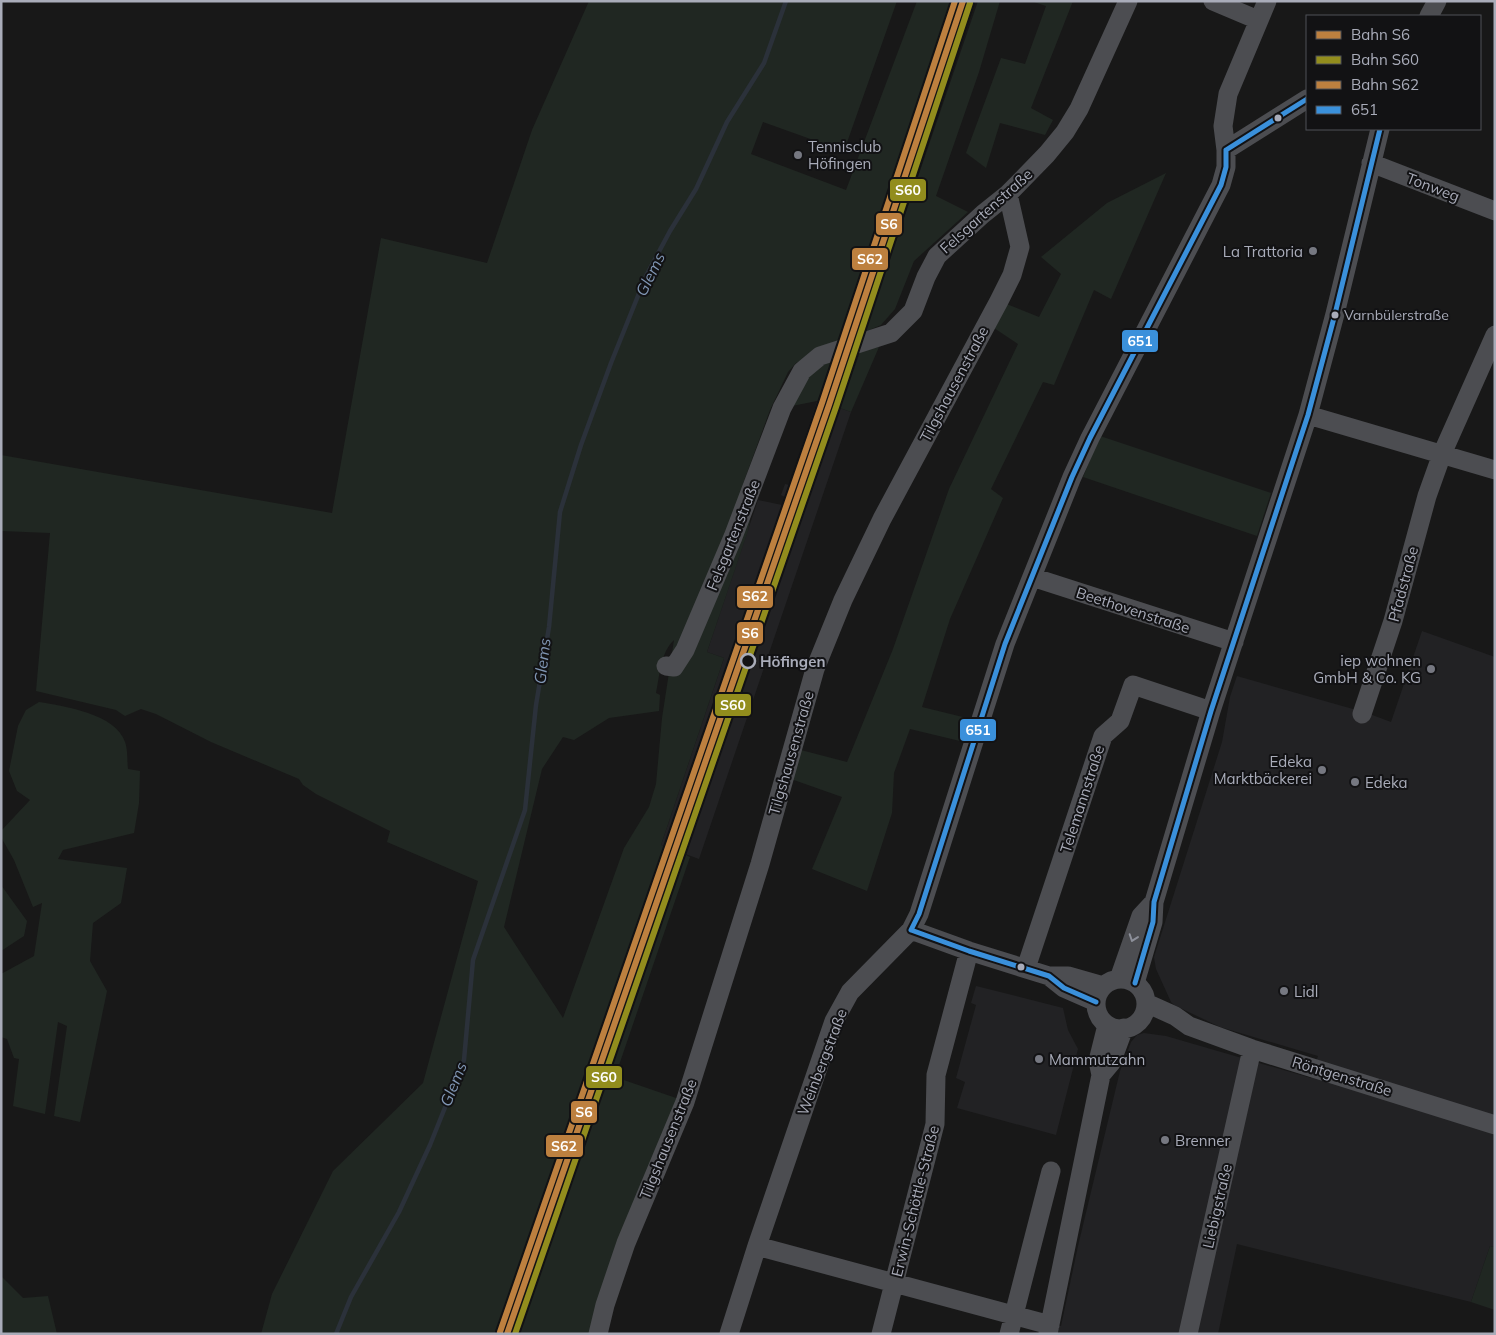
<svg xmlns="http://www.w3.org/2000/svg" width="1496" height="1335" font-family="Mulish,sans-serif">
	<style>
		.built { fill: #222224 }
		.green { fill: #202722; fill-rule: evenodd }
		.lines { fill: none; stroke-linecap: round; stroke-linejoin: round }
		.stream { stroke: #2b313a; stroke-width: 4.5 }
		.minor { stroke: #4c4d51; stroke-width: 19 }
		.bus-1-casing { stroke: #121214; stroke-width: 9 }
		.bus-1 { stroke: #3a90db; stroke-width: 5 }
		.rail-1-casing { stroke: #121214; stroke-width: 10 }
		.rail-2-casing { stroke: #121214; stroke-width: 10 }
		.rail-3-casing { stroke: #121214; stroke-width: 10 }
		.rail-1 { stroke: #bd803f; stroke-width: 6 }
		.rail-2 { stroke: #928d1d; stroke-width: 6 }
		.rail-3 { stroke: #bd803f; stroke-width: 6 }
		.oneway { stroke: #8d909a }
		.bus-dot { fill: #a9acb9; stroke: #121214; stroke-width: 2 }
		.poi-dot { fill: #767881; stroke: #121214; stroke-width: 2 }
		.stop-dot { fill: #121214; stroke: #a9acb9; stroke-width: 2.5 }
		.labels { text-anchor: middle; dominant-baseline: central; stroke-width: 4; stroke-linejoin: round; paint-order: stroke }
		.bus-label { font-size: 14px; fill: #a9acb9; stroke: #121214; text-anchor: start }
		.poi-label { font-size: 15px; fill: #a9acb9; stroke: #121214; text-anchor: start }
		.street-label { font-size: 15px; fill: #a9acb9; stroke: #121214 }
		.stop-label { font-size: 15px; font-weight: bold; fill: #a9acb9; stroke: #121214; text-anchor: start }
		.water-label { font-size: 16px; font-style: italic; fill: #8096b4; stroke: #121214 }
		.line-badge { stroke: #121214; stroke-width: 2 }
		.badge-label { font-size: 14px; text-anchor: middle; font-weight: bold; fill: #fff }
	</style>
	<rect width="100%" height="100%" fill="#181818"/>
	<!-- built -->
	<path class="built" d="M860,352L840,408L851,412L699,859L680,852L688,856L502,1334L670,849L661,845L724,658L707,652L758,500L782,505L785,497L781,495L785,484L789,485L817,401L824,402L839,359Z
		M1422,631L1495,657V1247L1490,1246L1471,1302L1237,1244L1218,1334H1048L1050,1325L1061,1326L1078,1246L1120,1071L1131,1042L1137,1035L1144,1033L1166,1036L1311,1078L1318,1056L1220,1027L1174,1005L1171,1002L1156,969L1154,957L1222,742L1230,697L1237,676L1367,713L1391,722Z
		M976,986L1063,1008L1068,1030L1078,1049L1056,1135L957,1108L965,1082L956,1078L976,1005L971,1003Z"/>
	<!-- green -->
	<path class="green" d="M589,1H897L844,151L763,122L751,154L846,190L917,1H954L840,344L796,363L788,372L770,410L743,484L742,498L750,521L748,531L707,652L724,658L661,845L690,857L615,1077L679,1099L592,1334H261L272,1294L333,1171L423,1083L478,881L387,842L390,831L316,794L303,785L299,779L211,742L156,714L141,709L125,716L116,710L36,691L50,533L1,531V455L332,513L381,238L487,263L532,130ZM674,640L662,718L656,784L649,807L624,848L563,1018L504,927L542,769L563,737L574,740L609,718L659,711L660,695L656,693C660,675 660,653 674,640Z
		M978,1H1000L979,72L936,196L968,212L914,261L895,309L881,325L865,332Z
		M1031,1H1073L1031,108L1053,120L1045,135L1000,123L986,168L966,153L1001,58L1025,64L1046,6Z
		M1166,173L1111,299L1094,290L1054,385L1043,382L991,489L1003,498L950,619L922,707L971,719L964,742L910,729L894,773L892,813L867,891L812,869L842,797L791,779L797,749L847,762L893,649L949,489L1018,344L991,326L1004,303L1039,317L1061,274L1041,257L1107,203Z
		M879,347L851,412L840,408L860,352L867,349Z
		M839,359L824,403L817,401L782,408L802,371Z
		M1100,436L1271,493L1257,536L1083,477Z
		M39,702C64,706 116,714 125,742C128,750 127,761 128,769L140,771L139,803L134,833L63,850L58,859L127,868L121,903L93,923L90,961L107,991L80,1122L54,1116L67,1026L58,1022L45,1114L13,1106L19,1059L14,1058L7,1039L1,1037V974L34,956L42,903L33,907L14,860L1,837V831L30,800L17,791L9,771L18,726L26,710Z
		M1,885L27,921L24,936L1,951Z
		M1490,1246L1495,1247V1310L1471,1302Z
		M1,1276L23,1298L48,1296L57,1334H1Z"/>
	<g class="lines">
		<!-- stream -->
		<path class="stream" d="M336,1334L351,1297L399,1212L430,1145L464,1060L473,960L525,810L536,705L549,627L560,512L581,445L611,363L646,276L670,231L696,189L727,122L764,63L786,1"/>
		<!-- minor -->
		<path class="minor" d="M1213,1L1258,20
			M1429,16L1437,1
			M1226,150L1307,99
			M1371,163L1495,211
			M1308,415L1495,470
			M1032,577L1234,642
			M666,666L674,667L685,650L733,537L782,408L802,371L820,356L891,333L913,311L926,277L937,256L983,214L1008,194L1047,154L1065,132L1079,109L1128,1
			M1362,714L1393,621L1427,496L1442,454L1495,335
			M911,930L969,951L1049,976H1068L1103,986
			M1026,968L1103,736L1120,721L1133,685L1211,711
			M1049,976L1064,988L1096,1002
			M1119,979L1141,916L1154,902
			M1096 1004a25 25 0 1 1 50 0a25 25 0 1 1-50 0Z
			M1135,983L1153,922L1154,902L1211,711L1308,415L1335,314L1380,129
			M1146,1003L1175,1016L1189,1026L1252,1049L1495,1125
			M1101,1075L1111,1063L1124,1028
			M757,1246L1050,1325
			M598,1334L605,1305L626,1243L685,1102L760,864L815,669L843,600L882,519L999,301L1012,275L1020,247L1008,194
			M729,1334L757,1246L834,1021L850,992L911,930L919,914L1005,644L1072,477L1090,438L1221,185L1226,167V150L1223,126L1228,94L1267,1
			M881,1334L935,1124L936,1075L969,951
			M1009,1334L1051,1171
			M1048,1334L1101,1075L1098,1061L1107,1025
			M1188,1334L1252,1049"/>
		<defs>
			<path id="bus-1" d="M1226,150L1307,99
				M911,930L919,914L1005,644L1072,477L1090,438L1221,185L1226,167V150
				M911,930L969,951L1049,976L1064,988L1096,1002
				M1135,983L1153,922L1154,902L1211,711L1308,415L1335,314L1380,129"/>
		</defs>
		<!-- bus-1 casing -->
		<use href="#bus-1" class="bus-1-casing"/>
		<!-- bus-1 -->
		<use href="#bus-1" class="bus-1"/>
		<defs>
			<path id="rail-1" d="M507,1334L829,405L963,1"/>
			<path id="rail-2" d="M515,1334L836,407L970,3"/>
			<path id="rail-3" d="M500,1332L822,403L955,1"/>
		</defs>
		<!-- rail-1 casing -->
		<use href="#rail-1" class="rail-1-casing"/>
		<!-- rail-2 casing -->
		<use href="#rail-2" class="rail-2-casing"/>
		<!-- rail-3 casing -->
		<use href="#rail-3" class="rail-3-casing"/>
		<!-- rail-1 -->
		<use href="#rail-1" class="rail-1"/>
		<!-- rail-2 -->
		<use href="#rail-2" class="rail-2"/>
		<!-- rail-3 -->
		<use href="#rail-3" class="rail-3"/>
	</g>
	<!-- one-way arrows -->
	<defs><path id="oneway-chevron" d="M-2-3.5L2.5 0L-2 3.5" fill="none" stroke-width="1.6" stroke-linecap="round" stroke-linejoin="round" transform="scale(1.25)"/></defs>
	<use class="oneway" href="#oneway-chevron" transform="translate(1133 938) rotate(109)"/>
	<!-- markers -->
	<g class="bus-dot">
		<circle cx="1278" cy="118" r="4.5"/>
		<circle cx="1335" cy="315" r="4.5"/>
		<circle cx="1021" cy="967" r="4.5"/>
	</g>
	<g class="poi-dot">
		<circle cx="798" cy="155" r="5"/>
		<circle cx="1313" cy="251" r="5"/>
		<circle cx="1431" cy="669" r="5"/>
		<circle cx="1322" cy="770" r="5"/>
		<circle cx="1355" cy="782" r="5"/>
		<circle cx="1284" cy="991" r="5"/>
		<circle cx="1039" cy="1059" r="5"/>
		<circle cx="1165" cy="1140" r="5"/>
	</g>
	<circle class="stop-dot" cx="748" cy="661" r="7"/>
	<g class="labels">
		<!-- bus labels -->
		<g class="bus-label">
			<text x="1344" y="315">Varnbülerstraße</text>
		</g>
		<!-- poi labels -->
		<g class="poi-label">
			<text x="808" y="146">Tennisclub<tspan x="808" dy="17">Höfingen</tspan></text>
			<text x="1303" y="251" text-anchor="end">La Trattoria</text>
			<text x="1421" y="660" text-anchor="end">iep wohnen<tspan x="1421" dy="17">GmbH &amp; Co. KG</tspan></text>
			<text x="1312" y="761" text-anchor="end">Edeka<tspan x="1312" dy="17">Marktbäckerei</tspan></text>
			<text x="1365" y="782">Edeka</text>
			<text x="1294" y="991">Lidl</text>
			<text x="1049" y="1059">Mammutzahn</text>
			<text x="1175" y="1140">Brenner</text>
		</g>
		<!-- street labels -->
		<g class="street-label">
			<text transform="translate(1433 187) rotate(21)">Tonweg</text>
			<text transform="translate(986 211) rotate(-42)">Felsgartenstraße</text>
			<text transform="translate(954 384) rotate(-62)">Tilgshausenstraße</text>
			<text transform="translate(733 535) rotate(-68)">Felsgartenstraße</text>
			<text transform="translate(1403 584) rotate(-75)">Pfadstraße</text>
			<text transform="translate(1133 610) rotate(18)">Beethovenstraße</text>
			<text transform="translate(791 753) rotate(-74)">Tilgshausenstraße</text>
			<text transform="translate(1082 799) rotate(-72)">Telemannstraße</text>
			<text transform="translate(822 1062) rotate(-69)">Weinbergstraße</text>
			<text transform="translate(1342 1076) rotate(17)">Röntgenstraße</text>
			<text transform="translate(668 1139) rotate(-68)">Tilgshausenstraße</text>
			<text transform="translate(915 1201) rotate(-76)">Erwin-Schöttle-Straße</text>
			<text transform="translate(1217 1206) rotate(-77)">Liebigstraße</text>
		</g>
		<!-- stop labels -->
		<g class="stop-label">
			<text x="760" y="661">Höfingen</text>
		</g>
		<!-- water labels -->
		<g class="water-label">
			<text transform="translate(650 274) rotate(-64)">Glems</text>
			<text transform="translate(542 661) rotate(-83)">Glems</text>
			<text transform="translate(453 1084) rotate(-68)">Glems</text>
		</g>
	</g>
	<g class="line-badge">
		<rect x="889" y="178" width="38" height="24" rx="5" fill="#928d1d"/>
		<rect x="875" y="212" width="28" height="24" rx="5" fill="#bd803f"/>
		<rect x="851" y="247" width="38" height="24" rx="5" fill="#bd803f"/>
		<rect x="1121" y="329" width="38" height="24" rx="5" fill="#3a90db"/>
		<rect x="736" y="585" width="38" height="24" rx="5" fill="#bd803f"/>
		<rect x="736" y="621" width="28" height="24" rx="5" fill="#bd803f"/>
		<rect x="714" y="693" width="38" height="24" rx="5" fill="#928d1d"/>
		<rect x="959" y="718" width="38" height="24" rx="5" fill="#3a90db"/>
		<rect x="585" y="1065" width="38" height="24" rx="5" fill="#928d1d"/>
		<rect x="570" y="1100" width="28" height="24" rx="5" fill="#bd803f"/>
		<rect x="545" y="1134" width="39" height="24" rx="5" fill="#bd803f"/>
	</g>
	<g class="badge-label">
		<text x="908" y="195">S60</text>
		<text x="889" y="229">S6</text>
		<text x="870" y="264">S62</text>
		<text x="1140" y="346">651</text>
		<text x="755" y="601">S62</text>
		<text x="750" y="638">S6</text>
		<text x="733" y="710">S60</text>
		<text x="978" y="735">651</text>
		<text x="604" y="1082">S60</text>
		<text x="584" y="1117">S6</text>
		<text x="564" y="1151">S62</text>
	</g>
	<!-- border -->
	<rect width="1496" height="1335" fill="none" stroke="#a9acb9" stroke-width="5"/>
	<!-- legend -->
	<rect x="1306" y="15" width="175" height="115" fill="#121214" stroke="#4e5056"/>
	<rect x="1316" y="31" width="25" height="8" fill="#bd803f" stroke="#4e5056"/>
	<text x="1351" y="40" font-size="15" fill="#a9acb9">Bahn S6</text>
	<rect x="1316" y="56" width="25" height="8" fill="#928d1d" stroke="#4e5056"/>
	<text x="1351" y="65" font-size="15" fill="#a9acb9">Bahn S60</text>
	<rect x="1316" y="81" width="25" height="8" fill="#bd803f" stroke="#4e5056"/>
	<text x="1351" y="90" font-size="15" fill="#a9acb9">Bahn S62</text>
	<rect x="1316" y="106" width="25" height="8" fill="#3a90db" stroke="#4e5056"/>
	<text x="1351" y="115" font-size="15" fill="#a9acb9">651</text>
</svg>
